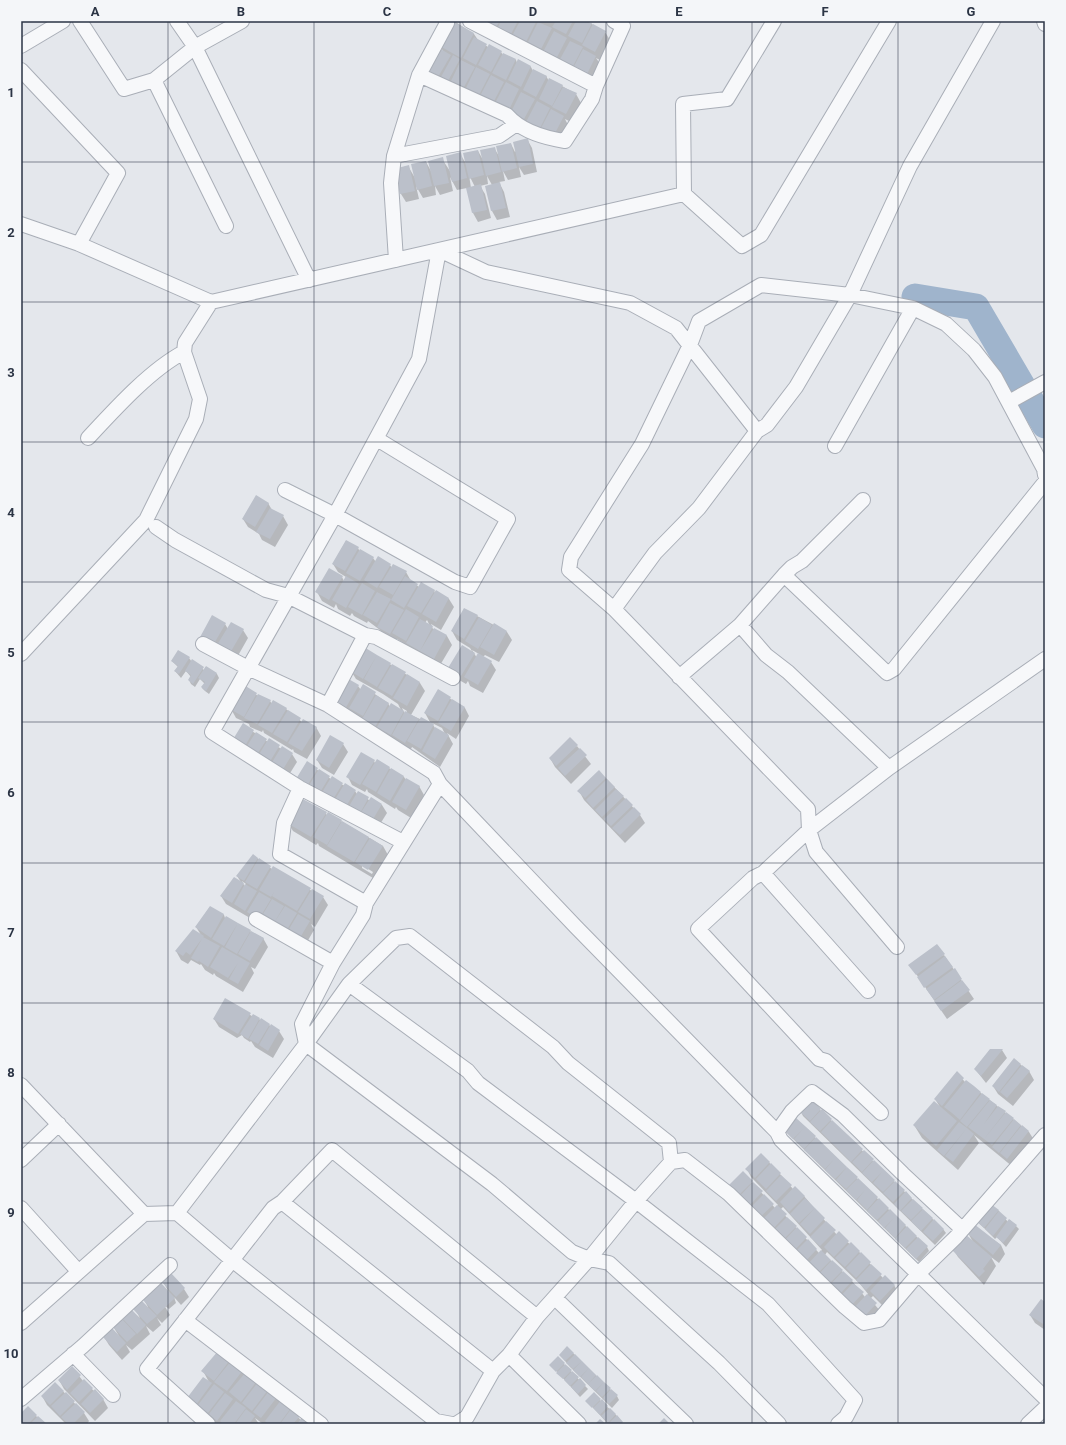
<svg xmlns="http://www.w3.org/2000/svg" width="1066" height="1445" font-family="Roboto,sans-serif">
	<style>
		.shadow { fill: #0003; fill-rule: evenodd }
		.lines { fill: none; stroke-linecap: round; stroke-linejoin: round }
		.river { stroke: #9fb4cc; stroke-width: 27 }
		.building { fill: #bbc0ca }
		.street-casing { stroke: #a9aeb7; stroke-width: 16 }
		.street { stroke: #f7f8fa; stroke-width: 14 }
		.grid { fill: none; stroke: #2b3445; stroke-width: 1; stroke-opacity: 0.55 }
		.neatline { fill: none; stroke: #2b3445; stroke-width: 1.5 }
		.grid-label { font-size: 13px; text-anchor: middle; font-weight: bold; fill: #2b3445 }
	</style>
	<rect width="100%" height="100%" fill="#e4e7ec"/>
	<!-- shadow -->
	<path class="shadow" d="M454,21L474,34L478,40L488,47L501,52L503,55L516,60L517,63L519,61L531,67L533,71L546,76L549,81L562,86L576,94L581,103L571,122L565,119L568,125L558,145L457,89L452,81L450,84L434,80L443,51L439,45Z
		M474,21H587L605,32L610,40L600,60L596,58L601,65L591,84Z
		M527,139L532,148L537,172L524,175L519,167L521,177L508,180L503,171L505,181L499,182L504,192L510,217L497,220L492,211L486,187L492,185L487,176L488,184L480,186L485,194L491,218L478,222L473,213L467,188L457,190L450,177L453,191L440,195L435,186L436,195L423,198L416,186L419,199L406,202L401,194L395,169L408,166L415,178L426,162L431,171L442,159L450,171L460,154L467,165L478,151L482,158L494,148L499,156L511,144L515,152ZM469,175L475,187L471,188Z
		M268,503L272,510L283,516L288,525L275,547L262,540L259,534L248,527L243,519Z
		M346,541L358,548L360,552L373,558L376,562L390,565L392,568L406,572L411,581L419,587L434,590L435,593L436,591L449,599L454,607L441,630L431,624L433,629L447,636L452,645L439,667L397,639L395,642L383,635L380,630L368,621L367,623L354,616L352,613L350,616L338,609L336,604L334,608L322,601L317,592L342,577L344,581L346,577L338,572L333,564ZM427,620L430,626L425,623Z
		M477,616L507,632L512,640L499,662L485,655L483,657L491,662L496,670L483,693L470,686L468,681L466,684L454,677L473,653L470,648L457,640L452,631ZM472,650L479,654L477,658Z
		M225,624L228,629L243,630L248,638L235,661L205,648Z
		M364,648L420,683L425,691L411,715L431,724L425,713L438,691L465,708L469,716L456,739L447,733L453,744L440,767L412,747L410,751L355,717L352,712L350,717L337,710L358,686L361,690L363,686L388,703L390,707L401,710L398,704L383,694L356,679L351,671ZM402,708L407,711L405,714ZM432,723L442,728L445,734L435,728Z
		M189,658L192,662L204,670L206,667L217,674L219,678L209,694L205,691L202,688L205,684L200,679L195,687L191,684L189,680L191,677L186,671L181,678L175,671L178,667L172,661Z
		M244,686L258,696L270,701L272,704L286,709L302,722L316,727L321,736L307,759L294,752L293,749L292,750L264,733L263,730L262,732L250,727L249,724L236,718L231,709Z
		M243,725L268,742L292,754L297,762L287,778L238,749Z
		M343,744L348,752L334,775L322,768L317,760Z
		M577,746L591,764L571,784L555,767L550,758Z
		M374,761L375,763L377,761L404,777L406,780L419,786L424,795L411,818L398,810L396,807L395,809L368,792L367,789L365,792L352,785L348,777Z
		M307,763L331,779L355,791L357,794L359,792L370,801L382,805L387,813L377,829L302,788Z
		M606,778L640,815L645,823L625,843L584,800L579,791Z
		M326,813L327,816L329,814L383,846L388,855L373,878L319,846L318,843L316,845L293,831L288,823ZM362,865L373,872L372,874L362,868Z
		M257,858L272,869L323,897L328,905L315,927L311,924L314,930L303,949L226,904L221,896L241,882L237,876ZM242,881L246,884L245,887Z
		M210,907L224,915L225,918L263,938L268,947L255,969L251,967L254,973L243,992L216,976L214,973L213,975L205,970L201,964L200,965L191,960L188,964L181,960L176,951L201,935L196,927Z
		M944,955L974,999L947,1019L910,965Z
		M245,1011L253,1017L259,1019L279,1031L284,1039L273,1058L255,1047L251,1041L250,1042L244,1038L242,1035L237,1038L219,1027L214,1019Z
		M990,1050H1002L1007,1058L986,1083L975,1069Z
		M1014,1060L1029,1071L1034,1080L1013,1106L998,1094L993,1086Z
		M957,1073L965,1082L966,1081L1029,1132L1034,1140L1013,1167L974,1135L979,1143L958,1170L922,1138L914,1125L940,1107L935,1099Z
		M811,1101L943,1229L946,1233L935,1245L803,1116L801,1112Z
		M795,1118L927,1247L929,1251L919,1262L787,1133L784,1129Z
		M761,1154L780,1174L793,1189L804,1196L837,1235L850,1244L851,1243L883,1278L894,1285L899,1294L885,1308L873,1296L870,1299L881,1312L867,1327L733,1196L752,1182L775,1208L778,1205L751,1177L747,1169ZM783,1207L822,1250L819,1253L780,1210ZM827,1252L860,1284L868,1294L865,1297L852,1281L825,1255Z
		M998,1210L1008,1222L1010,1220L1019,1229L1006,1247L997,1237L994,1240L1001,1245L1005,1254L999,1263L991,1257L996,1266L984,1285L958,1257L953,1249L973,1242L968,1233L994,1240L995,1239L978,1222Z
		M171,1275L184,1289L189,1297L181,1305L174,1297L176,1303L169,1309L164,1305L170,1315L162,1323L157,1318L161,1325L153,1332L146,1326L150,1334L132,1350L126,1345L130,1352L122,1360L109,1345L104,1337L119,1336L114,1328L132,1311L140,1318L135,1309L148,1307L144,1300L169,1292L163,1282Z
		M1045,1303V1330L1035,1323L1030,1315Z
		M219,1352L242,1371L245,1375L246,1373L277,1398L280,1403L281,1402L301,1420L311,1424H263L255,1418L259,1424H217L193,1406L209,1382L203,1371Z
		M573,1353L617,1396L619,1400L612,1408L570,1367L560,1355Z
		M558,1358L588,1389L580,1397L551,1365Z
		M72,1367L83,1381L103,1399L108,1408L95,1421L64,1389L59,1380Z
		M55,1383L84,1413L89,1421L87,1424H66L47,1405L42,1396Z
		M600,1400L616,1415L623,1424H608L587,1401Z
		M21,1414L36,1416L45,1424H21Z"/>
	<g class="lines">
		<!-- river -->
		<path class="river" d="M915,297L976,307L1045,425"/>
	</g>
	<!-- building -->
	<path class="building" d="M452,21L474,33L461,58L438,45Z
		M485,21H500L496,27Z
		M501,21H518L511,34L498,27Z
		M520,21L536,22L526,42L512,36Z
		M556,21H573L566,34L552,27Z
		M576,21L592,23L582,43L568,36Z
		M538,22L552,28L541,49L528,42Z
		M593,24L606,31L595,52L582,45Z
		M554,31L567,38L556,59L543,52Z
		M474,37L487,44L476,65L463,58Z
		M570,41L583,47L572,68L559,61Z
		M489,44L502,51L491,72L478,65Z
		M437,47L451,55L438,77L427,72Z
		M583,49L596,56L586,76L572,70Z
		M503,53L516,59L506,80L492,73Z
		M453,55L460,59L448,81L441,77Z
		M518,59L531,66L521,87L508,80Z
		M461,60L475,67L464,87L451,81Z
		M476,67L490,74L479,95L466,88Z
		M533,69L547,76L536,97L523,90Z
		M491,75L504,82L493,103L480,96Z
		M549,78L563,85L552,106L539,99Z
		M506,82L519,89L509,110L495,103Z
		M563,87L577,93L566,114L552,107Z
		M521,92L535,99L524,119L511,112Z
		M537,101L550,108L540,128L526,122Z
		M551,109L564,116L553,137L540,130Z
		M528,138L533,164L519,167L513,142Z
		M511,143L517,168L502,172L496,146Z
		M495,147L501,172L486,176L480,150Z
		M478,150L484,175L469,179L463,153Z
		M461,152L467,178L452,182L446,156Z
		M443,157L449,183L434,186L428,161Z
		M426,161L432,186L417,190L411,164Z
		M409,165L415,191L400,194L394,169Z
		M500,182L506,208L491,211L485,186Z
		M481,184L487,210L472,213L466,188Z
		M256,495L269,503L255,527L242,519Z
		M270,508L284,515L270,539L256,532Z
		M346,540L359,547L345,571L332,564Z
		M360,549L374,557L360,581L346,573Z
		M378,556L391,564L377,588L364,580Z
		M393,564L407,571L393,595L379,587Z
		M329,568L343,576L329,600L315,592Z
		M346,576L359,584L346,608L332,600Z
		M405,576L418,584L404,608L391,600Z
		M421,582L435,590L421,613L407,606Z
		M362,583L375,591L362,615L348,607Z
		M436,590L449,598L436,622L422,614Z
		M377,592L391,599L377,623L363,615Z
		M390,603L404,610L390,634L377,627Z
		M464,608L478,615L464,639L451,631Z
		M406,609L419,617L406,641L392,633Z
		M212,615L226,623L212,647L199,639Z
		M479,617L492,625L478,649L465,641Z
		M420,619L433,626L420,651L406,643Z
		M231,622L244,629L230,653L217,645Z
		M494,623L507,631L494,655L480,647Z
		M434,628L447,635L434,659L420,651Z
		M462,645L475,653L461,676L448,668Z
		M364,647L377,655L363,679L350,671Z
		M178,650L190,657L179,674L174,671L178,666L171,661Z
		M478,653L492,661L478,685L464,677Z
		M377,655L391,663L377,687L364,679Z
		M192,659L204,667L193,684L188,680L191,675L185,671Z
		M392,664L406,672L392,696L378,688Z
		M206,666L217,673L206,691L201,687L205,682L198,678Z
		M407,674L420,682L407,706L393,698Z
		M345,677L359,685L345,709L331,701Z
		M363,684L376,692L363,716L349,708Z
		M244,685L257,693L244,717L230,709Z
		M438,689L451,697L438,721L424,713Z
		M258,694L271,700L257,724L244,718Z
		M376,695L389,703L375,727L362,719Z
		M452,699L465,707L451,731L438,723Z
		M273,700L287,708L272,733L258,725Z
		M391,703L404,711L391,735L377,727Z
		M288,710L301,718L287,742L273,734Z
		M405,711L419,719L405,743L392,735Z
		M421,717L434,724L421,749L407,741Z
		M303,719L317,727L302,751L288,743Z
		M243,723L254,730L244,748L232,741Z
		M435,727L449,735L435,759L422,751Z
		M256,732L267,739L256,756L245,749Z
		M330,735L344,743L329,768L316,760Z
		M570,737L578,745L556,766L549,758Z
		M269,738L280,745L269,763L258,756Z
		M282,746L293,753L282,771L271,764Z
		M580,748L587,755L565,776L558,768Z
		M361,752L375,760L360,785L346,777Z
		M377,759L390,767L376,792L362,784Z
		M307,761L318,768L307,786L296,779Z
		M391,768L404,776L390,801L377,793Z
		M319,769L330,776L319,794L308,787Z
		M599,770L606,778L585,798L577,791Z
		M332,776L343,783L332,801L321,794Z
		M406,778L420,786L406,810L392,802Z
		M607,779L615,787L593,808L586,800Z
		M345,783L356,790L345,808L334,801Z
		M616,789L624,796L602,817L595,810Z
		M358,791L369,797L359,815L348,808Z
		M299,797L327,812L311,837L287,823Z
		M371,797L382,804L372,821L360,814Z
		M626,798L633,805L611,826L604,819Z
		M634,807L641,814L620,835L612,828Z
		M328,812L342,820L327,845L313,837Z
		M342,821L369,837L354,862L327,846Z
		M370,838L383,846L368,870L355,862Z
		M253,854L258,858L244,881L236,876Z
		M259,858L271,866L257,889L245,882Z
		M273,866L311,888L297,911L272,896L274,892L271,897L259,890Z
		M234,877L244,883L232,903L220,896Z
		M245,884L257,891L245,911L234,904Z
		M312,889L324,896L310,919L298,912Z
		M259,892L271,899L259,919L247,912Z
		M272,899L284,906L274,923L285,906L297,913L285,933L260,919Z
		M210,906L224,914L211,938L195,927Z
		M298,914L310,921L298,941L286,934Z
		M226,916L238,923L224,946L212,939Z
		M238,923L251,930L237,954L225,947Z
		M193,929L204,936L190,955L186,952L183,956L175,951Z
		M251,931L264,938L250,961L238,954Z
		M203,937L220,946L208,967L199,961L201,958L198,962L191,958Z
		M937,944L945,954L916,975L908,965Z
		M222,947L250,963L238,984L229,979L238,963L228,978L210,967Z
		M945,956L953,967L924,988L917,977Z
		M955,968L962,979L934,1000L926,989Z
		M962,980L970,990L941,1011L934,1001Z
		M225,998L251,1013L238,1034L213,1019Z
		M253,1014L260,1018L248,1039L240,1034Z
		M261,1018L270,1024L258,1044L249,1039Z
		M271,1024L280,1030L268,1051L259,1045Z
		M990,1049H1003L981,1076L974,1069Z
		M1014,1058L1021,1064L999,1092L992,1086Z
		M1022,1065L1030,1071L1007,1098L1000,1092Z
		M957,1071L964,1078L942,1106L934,1099Z
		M966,1080L974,1086L952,1113L944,1107Z
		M974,1086L981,1092L960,1120L952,1113Z
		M982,1093L990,1099L967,1127L960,1121Z
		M811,1100L821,1109L810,1121L800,1112Z
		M990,1100L997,1105L984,1124L998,1106L1006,1111L984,1139L968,1127Z
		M934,1101L957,1121L936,1146L913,1125Z
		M822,1109L832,1119L820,1131L810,1122Z
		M1006,1112L1014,1118L992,1145L984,1139Z
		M795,1117L816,1136L804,1149L794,1139L803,1129L793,1139L783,1129Z
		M1014,1119L1021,1125L999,1153L992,1147Z
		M832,1120L863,1149L851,1162L841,1152L851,1142L841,1152L821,1132Z
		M959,1122L967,1128L944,1156L937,1150Z
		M1022,1125L1029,1131L1007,1159L1000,1153Z
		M967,1128L974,1134L953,1162L945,1156Z
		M816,1137L847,1167L835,1179L825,1170L834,1159L825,1169L804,1150Z
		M864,1150L874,1159L862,1172L852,1162Z
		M761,1153L770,1162L755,1178L745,1169Z
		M874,1160L895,1180L883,1192L873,1183L882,1172L872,1182L862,1173Z
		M771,1163L781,1173L766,1189L756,1179Z
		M847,1167L858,1177L846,1189L836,1180Z
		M743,1171L753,1181L737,1197L727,1187Z
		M781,1175L792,1185L776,1201L766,1191Z
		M858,1178L878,1197L867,1210L857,1200L865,1190L856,1200L846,1190Z
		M895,1181L905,1190L893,1202L883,1193Z
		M753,1182L763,1191L748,1207L738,1198Z
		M795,1186L805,1196L789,1212L780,1202Z
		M906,1191L912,1198L900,1211L894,1204Z
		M764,1194L774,1204L758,1219L748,1210Z
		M805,1198L815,1208L799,1223L790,1214Z
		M879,1198L889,1208L877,1220L867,1211Z
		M913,1199L923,1208L911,1220L901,1211Z
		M991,1204L999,1210L984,1228L977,1222Z
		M777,1205L787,1214L772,1230L761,1221Z
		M815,1208L825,1218L810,1234L800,1224Z
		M890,1209L906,1225L895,1238L885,1228L894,1218L884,1228L878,1221Z
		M923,1209L933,1218L921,1231L911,1221Z
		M999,1211L1007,1218L993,1236L985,1229Z
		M787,1217L797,1226L781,1242L771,1233Z
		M934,1219L944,1229L933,1241L923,1232Z
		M1009,1219L1017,1225L1003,1243L996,1237Z
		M826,1221L836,1230L820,1246L810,1237Z
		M974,1224L1001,1245L993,1255L967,1233Z
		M907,1226L917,1236L905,1248L895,1239Z
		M797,1227L807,1237L792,1253L782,1243Z
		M839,1231L849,1241L834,1257L824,1247Z
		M965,1234L992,1257L983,1269L985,1271L979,1277L951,1249Z
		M918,1237L928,1246L916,1259L906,1249Z
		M808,1239L817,1249L802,1265L792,1255Z
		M851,1242L860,1251L845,1267L835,1258Z
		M821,1250L831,1260L816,1275L806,1266Z
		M861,1252L871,1262L856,1278L846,1268Z
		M832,1260L843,1270L827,1286L817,1276Z
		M871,1264L882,1274L866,1290L856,1280Z
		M843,1271L853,1280L838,1296L828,1287Z
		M171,1273L185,1288L176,1297L162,1282Z
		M885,1275L895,1285L880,1301L870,1291Z
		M161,1283L175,1298L157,1315L143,1300Z
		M853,1283L864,1292L848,1309L838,1299Z
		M867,1294L877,1303L862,1319L852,1310Z
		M1041,1299L1045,1302V1322L1043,1324L1029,1315Z
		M142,1301L157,1316L147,1324L133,1309Z
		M132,1310L146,1325L137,1334L123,1319Z
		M122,1319L136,1334L127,1342L113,1327Z
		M112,1328L126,1343L117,1352L103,1337Z
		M567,1346L574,1353L565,1361L559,1355Z
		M218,1351L230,1360L214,1381L201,1371Z
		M575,1354L582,1361L573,1369L566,1363Z
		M558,1356L565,1363L556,1372L549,1365Z
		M231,1361L243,1370L227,1391L214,1382Z
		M582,1361L589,1368L580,1377L573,1370Z
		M565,1364L572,1370L563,1379L556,1373Z
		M72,1366L81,1375L67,1390L58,1380Z
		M589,1368L596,1375L588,1384L581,1377Z
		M572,1371L579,1377L570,1386L564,1380Z
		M246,1372L257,1381L241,1402L229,1392Z
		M597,1375L604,1382L595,1391L588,1384Z
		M203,1377L212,1383L196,1405L187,1398Z
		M580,1378L586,1385L578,1394L571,1387Z
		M84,1379L93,1388L79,1402L70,1393Z
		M55,1382L64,1391L50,1405L41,1396Z
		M258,1382L268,1390L252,1411L242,1403Z
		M604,1382L611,1388L602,1397L596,1391Z
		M214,1384L224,1392L208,1413L198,1405Z
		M95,1389L104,1399L90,1413L81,1404Z
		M611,1389L618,1395L609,1404L603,1398Z
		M269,1391L277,1397L261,1418L253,1412Z
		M66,1392L75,1401L60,1416L51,1406Z
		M594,1392L601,1399L592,1408L585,1401Z
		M225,1393L233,1399L217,1421L209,1414Z
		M602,1399L608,1406L600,1415L593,1408Z
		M281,1400L291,1408L279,1424H268L265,1421Z
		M236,1401L246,1408L234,1424H223L220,1421Z
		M76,1403L85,1412L73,1424H68L61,1417Z
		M28,1406L37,1415L28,1424H21V1413Z
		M610,1408L616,1414L608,1423L601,1416Z
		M246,1409L255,1416L249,1424H235Z
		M291,1409L300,1416L293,1424H280Z
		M617,1415L623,1422L621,1424H608Z
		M38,1416L47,1424H30Z
		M303,1416L313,1424H297Z
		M664,1418L670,1424H658Z
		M600,1419L606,1424H595Z"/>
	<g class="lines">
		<defs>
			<path id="street" d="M80,21L124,89L154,80L195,47L242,21
				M177,21L195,47L309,280
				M470,21L596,86
				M1044,21L1045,24
				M21,46L63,21
				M21,70L118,173L79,244
				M419,75L507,115C521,131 545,138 565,141L592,99L596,86L623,26L614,21
				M154,80L226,226
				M394,156L499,136L515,125
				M684,194L742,246L761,235L889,21
				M21,224L79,244L211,302L684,194L683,104L727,99L774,21
				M396,260L391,183L394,156L419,75L447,23L446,21
				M1009,402L1045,382
				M88,438C115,409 150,370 184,352
				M835,446L913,308
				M285,490L335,515L455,582L470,587L508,519L377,439
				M863,500L802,561L792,567L784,575L887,673L894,669L1045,482
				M156,527L175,540L266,590L288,596L365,635L376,637L453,678
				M614,609L655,553L699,508L757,431L767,425L796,387L850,295L910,166L993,21
				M740,625L766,655L788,672L889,768
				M203,644L248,668L328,705L434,773L440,784L576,927L777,1132L781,1140L1045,1398
				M21,654L146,520L196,419L200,399L184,352L185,343L211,302
				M679,677L740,625L784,575
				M328,705L365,635
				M440,784L366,903L363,915L333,963L302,1024L306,1044L492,1184L572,1252L589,1259L609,1263L719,1363L779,1424
				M300,788L284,823L280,854L366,903
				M403,842L300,788L212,732L335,515L419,359L439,250L486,272L630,303L676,328L757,431
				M763,873L868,991
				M256,919L333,963
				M897,947L816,852L809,830L808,809L614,609L569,570L571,557L642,444L690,345L699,321L761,285L850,295L913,308L946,324L974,350L995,377L1044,469L1045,475
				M349,984L396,938L410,936L553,1047L568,1063L669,1143L671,1162
				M21,1085L144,1214
				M881,1113L826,1061L819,1059L698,929L753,878L763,873L809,830L889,768L1045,659
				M777,1132L792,1111L812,1092L843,1115L903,1174L962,1229
				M21,1160L59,1124
				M282,1202L493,1371
				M21,1208L78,1271
				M555,1298L686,1424
				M185,1320L321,1424
				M21,1323L144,1214L177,1213
				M73,1354L113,1395
				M509,1355L579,1424
				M21,1399L83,1346L170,1265
				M208,1424L147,1369L273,1208L282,1202L332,1150L537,1317
				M452,1424L436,1421L232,1260L177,1213L306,1044L349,984L468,1071L478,1083L636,1201L768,1304L855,1400L846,1417L838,1424
				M456,1424L467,1417L493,1371L509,1355L537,1317L589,1259L636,1201L671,1162L685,1160L729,1194L845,1307L864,1323L879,1320L919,1273L956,1237L1045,1135
				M1028,1424L1045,1408"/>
		</defs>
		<!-- street casing -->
		<use href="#street" class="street-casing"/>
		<!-- street -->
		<use href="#street" class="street"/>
	</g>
	<!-- grid -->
	<path class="grid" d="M168,21V1424M314,21V1424M460,21V1424M606,21V1424M752,21V1424M898,21V1424M21,162H1045M21,302H1045M21,442H1045M21,582H1045M21,722H1045M21,863H1045M21,1003H1045M21,1143H1045M21,1283H1045"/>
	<!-- border -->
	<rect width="1066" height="1445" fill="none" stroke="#f4f6f9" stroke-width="44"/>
	<rect x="22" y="22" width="1022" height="1401" class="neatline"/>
	<g class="grid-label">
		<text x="95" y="16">A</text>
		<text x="241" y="16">B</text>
		<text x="387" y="16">C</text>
		<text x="533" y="16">D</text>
		<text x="679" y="16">E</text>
		<text x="825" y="16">F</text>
		<text x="971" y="16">G</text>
		<text x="11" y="97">1</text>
		<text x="11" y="237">2</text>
		<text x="11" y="377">3</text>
		<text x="11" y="517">4</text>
		<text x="11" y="657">5</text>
		<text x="11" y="797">6</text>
		<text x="11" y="937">7</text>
		<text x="11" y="1077">8</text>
		<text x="11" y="1217">9</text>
		<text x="11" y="1358">10</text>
	</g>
</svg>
